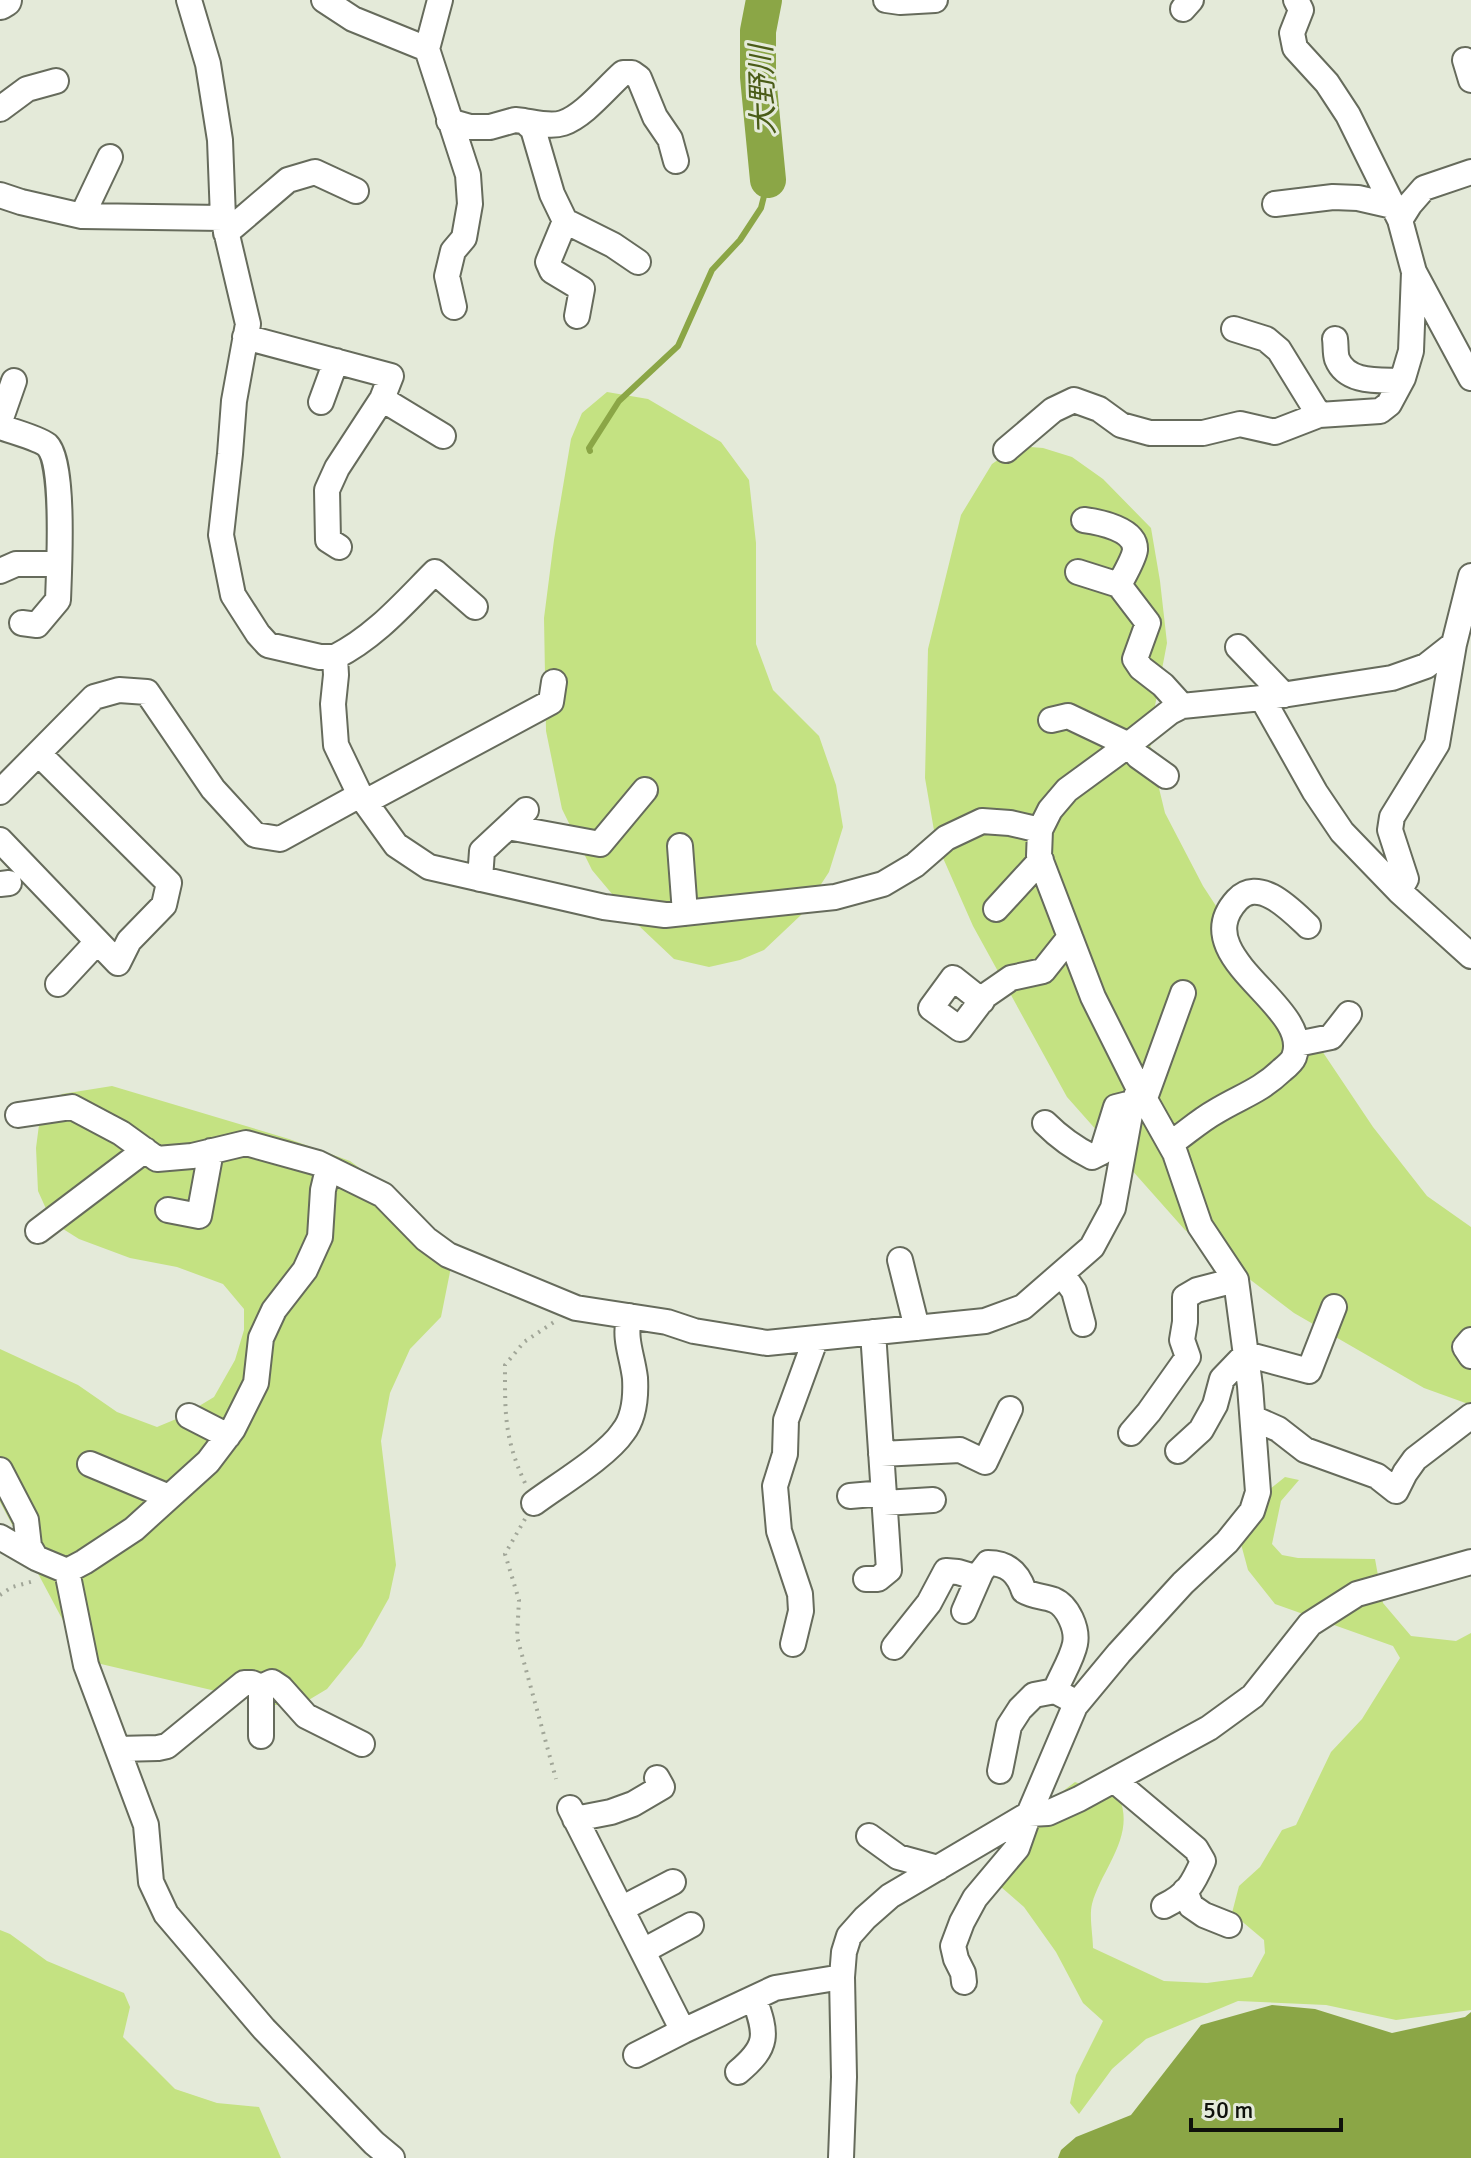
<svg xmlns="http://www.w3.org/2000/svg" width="1471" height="2158" font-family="Signika,'Noto Sans JP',sans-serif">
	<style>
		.green { fill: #c4e282 }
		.water { fill: #8ba646 }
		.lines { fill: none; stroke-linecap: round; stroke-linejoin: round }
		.stream { stroke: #8ba646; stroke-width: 6 }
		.river { stroke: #8ba646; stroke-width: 36 }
		.minor-casing { stroke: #666b5c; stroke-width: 28 }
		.secondary-casing { stroke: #666b5c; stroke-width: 36 }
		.path { stroke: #a1a698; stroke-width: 4; stroke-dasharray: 2 6; stroke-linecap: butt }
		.minor { stroke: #fff; stroke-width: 24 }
		.secondary { stroke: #fff; stroke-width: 32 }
		.labels { text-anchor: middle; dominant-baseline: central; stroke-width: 6; stroke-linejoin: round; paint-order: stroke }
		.water-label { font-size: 30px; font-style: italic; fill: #4a5c18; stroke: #e4ead9 }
	</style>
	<rect width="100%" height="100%" fill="#e4ead9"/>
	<!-- green -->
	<path class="green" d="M607,392L648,399L721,442L749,480L756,543V644L773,690L819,736L836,785L843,827L829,872L801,915L764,950L740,960L709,967L674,959L638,925L592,870L562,809L546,731L544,618L554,540L571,439L582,413Z
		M1018,446L1043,448L1072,457L1103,479L1151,528L1160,581L1167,643L1154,711L1150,751L1165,813L1203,886L1248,955L1312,1036L1373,1127L1427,1196L1471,1227V1405L1424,1388L1294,1313L1185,1230L1067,1097L973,926L936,842L925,778L928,649L961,515L992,464Z
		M112,1086L289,1139L350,1161L399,1197L451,1267L441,1317L410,1349L390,1393L381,1441L396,1565L389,1598L362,1646L327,1689L302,1704L275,1705L84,1660L0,1502V1349L78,1385L117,1412L157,1427L181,1417L214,1397L235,1360L244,1330V1309L223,1284L177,1267L130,1258L79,1239L52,1222L38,1191L36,1148L40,1117L62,1094Z
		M1285,1477L1299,1480L1281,1501L1272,1544L1282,1555L1298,1558L1375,1559L1383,1603L1411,1636L1456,1641L1471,1633V2010L1396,2020L1326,2005L1238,2001L1146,2039L1112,2069L1079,2114L1070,2103L1076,2075L1103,2021L1083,2003L1056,1952L1024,1907L993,1880L1042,1807L1075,1782L1119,1797C1136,1836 1102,1868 1092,1904C1089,1917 1093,1935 1093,1948L1164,1981L1207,1983L1252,1977L1265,1953L1264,1940L1232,1913L1239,1886L1260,1867L1282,1830L1296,1825L1331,1752L1362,1719L1400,1658L1393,1646L1275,1604L1248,1570L1241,1544L1265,1493Z
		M0,1930L10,1934L47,1961L124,1993L130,2007L123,2037L175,2089L217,2103L259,2107L281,2158H0Z"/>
	<!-- water -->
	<path class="water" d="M1272,2005L1315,2009L1392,2033L1465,2017L1471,2012V2158H1058L1061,2150L1076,2137L1131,2115L1201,2025Z"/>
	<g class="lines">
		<!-- stream -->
		<path class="stream" d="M590,451L589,448L619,401L678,346L712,270L740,240L761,208L768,180"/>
		<!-- river -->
		<path class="river" d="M764,0L758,31V77L768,180"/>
		<defs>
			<path id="minor" d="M189,0L208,64L220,140L223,218L248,324L234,401L230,454L221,535L233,595L258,634L268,645L320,657H335L336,675L333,704L336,745L360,795L396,845L429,867L604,907L665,915L835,897L883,884L915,865L946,838L982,821L1010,823L1040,830
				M324,0L353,19L427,49
				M440,0L427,49L468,175L470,204L464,238L453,251L447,276L454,307
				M886,0L900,2L935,0
				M1296,0L1301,10L1292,33L1295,48L1327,83L1348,115L1400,220
				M1183,9L1191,0
				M1465,60L1471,80
				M0,109L27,89L56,81
				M449,121L470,127H490L515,120L524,121L533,129L552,194L565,221L613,245L638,262
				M524,121C536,123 551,127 563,123C584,116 606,88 623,73H632L639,78L655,117L670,139L676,161
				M1471,172L1424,188L1410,204L1400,220L1414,272L1471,378
				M0,195L21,202L82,216L223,218
				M1275,204L1333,197L1358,198L1393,206
				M82,216L110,157
				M565,221L548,262L552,271L582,289L577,316
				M226,233L288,180L315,172L356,191
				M1234,329L1266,339L1279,350L1319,415
				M245,337L391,376L382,399L337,468L327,490L328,540L339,547
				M1335,339C1336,345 1335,353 1337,359C1347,384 1380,380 1401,381
				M382,399L443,436
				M321,402L336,361
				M0,421L14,381
				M0,427C12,431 38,438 47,445C65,462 59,572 58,600L37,625L22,623
				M1006,450L1053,410L1074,400L1099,409L1121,425L1150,433H1203L1240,424L1275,432L1319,415L1380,411L1389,404L1403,378L1411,351L1414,272
				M1084,520C1099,522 1136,529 1135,550C1134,559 1123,577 1119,585
				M0,571L16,564H59
				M1078,572L1119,585L1148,623L1135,659L1141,668L1163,685L1182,706
				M1238,647L1284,695
				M335,657C375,637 404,603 435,572L475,607
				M1262,698L1315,792L1342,832L1399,891L1471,956
				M1051,720L1068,716L1129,745L1138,756L1166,776
				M0,792L94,697L119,690L147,692L213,789L255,835L280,839L360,795
				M365,802L551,702L554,682
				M508,827L600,844L645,790
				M0,840L118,963L129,941L164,905L169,883L39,754
				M680,846L685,913
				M480,879L482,851L526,810
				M0,884L9,883
				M1399,891L1406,879L1390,830L1392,817L1437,744L1454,644L1471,576
				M996,909L1041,860
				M58,984L97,942
				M982,1001L953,978L931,1008L960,1029L985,996L1011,978L1043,971L1070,937
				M1297,1044L1331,1037L1349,1014
				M1145,1098L1183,993
				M18,1115L72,1107L121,1133L157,1159L192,1156L246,1143L318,1163L383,1195L426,1239L448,1255L576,1308L667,1322L694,1331L767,1343L985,1321L1023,1307L1092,1247L1113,1208L1131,1109L1139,1089
				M1045,1123C1060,1138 1074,1148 1092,1157L1102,1152L1116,1107L1132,1103
				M1170,1144C1185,1134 1199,1121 1215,1112C1241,1096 1259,1092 1282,1070C1287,1066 1292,1062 1294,1057C1314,1005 1184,958 1237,900C1259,876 1291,910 1308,926
				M168,1210L199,1216L211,1151
				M38,1231L145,1150
				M900,1260L917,1328
				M1062,1274L1074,1291L1083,1324
				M1471,1340L1465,1347L1471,1356
				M189,1416L228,1436
				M1253,1418L1278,1429L1305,1450L1377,1476L1396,1491L1405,1473L1415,1459L1471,1416
				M1131,1433L1149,1412L1188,1357L1182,1340L1185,1322V1297L1197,1290L1236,1280
				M1178,1451L1201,1430L1215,1405L1222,1379L1246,1354L1309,1371L1334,1307
				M881,1454L960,1450L985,1462L1010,1409
				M90,1464L169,1497
				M0,1470L26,1520L29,1546L36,1558L67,1571L84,1562L134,1529L208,1462L233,1429L256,1383L261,1338L274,1310L305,1270L320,1237L323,1190L328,1169
				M850,1496L884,1493
				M534,1503C558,1485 607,1456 623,1432C634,1418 636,1396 635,1378C632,1354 624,1341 629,1316
				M884,1503L933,1500
				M0,1537L36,1558
				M67,1571L86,1665L146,1825L151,1882L166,1914L264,2029L374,2143L392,2158
				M866,1579H878L889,1570L873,1332
				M964,1611L981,1572L988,1563C1008,1563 1018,1573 1024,1591C1034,1597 1044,1596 1054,1600C1068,1606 1078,1629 1075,1644C1072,1659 1061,1676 1055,1691
				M793,1644L801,1611L800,1594L779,1531L775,1486L785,1454L786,1420L816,1338
				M894,1647L929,1603L946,1571L958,1572L978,1578
				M261,1687L272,1682L281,1688L306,1716L362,1744
				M118,1749L158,1748L167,1746L244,1683H252L261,1687V1736
				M1000,1771L1009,1726L1020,1709L1034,1695L1055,1691L1068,1698
				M1114,1780L1196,1849L1203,1861C1193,1884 1187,1895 1164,1906
				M570,1808L683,2031L775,1988L842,1977
				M575,1819L611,1812L633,1804L662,1787L657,1778
				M869,1836L898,1857L938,1868
				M1185,1891L1191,1906L1204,1915L1229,1925
				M621,1909L673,1882
				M643,1951L691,1925
				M964,1982L963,1973L956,1959L953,1946L962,1922L975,1898L1017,1848L1029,1814L1048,1813L1079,1799L1209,1728L1253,1696L1310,1624L1357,1594L1471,1562
				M636,2055L683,2031
				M738,2072C769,2046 767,2035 754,1998
				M841,2158L844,2077L842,1977L844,1952L849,1936L865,1918L890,1896L1029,1814L1075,1706L1119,1653L1183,1583L1227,1542L1252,1511L1258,1492L1250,1386L1236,1280L1200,1226L1175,1153L1139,1089L1093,997L1039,856L1040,830L1050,810L1067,790L1123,749L1170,712L1182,706L1262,698L1392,678L1426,666L1454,644"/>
			<path id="secondary" d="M0,3L5,0"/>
		</defs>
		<!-- minor casing -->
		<use href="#minor" class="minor-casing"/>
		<!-- secondary casing -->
		<use href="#secondary" class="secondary-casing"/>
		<!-- path -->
		<path class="path" d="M525,1483C504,1438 505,1413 505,1365L524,1342L554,1322
			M525,1519L505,1554L519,1600L517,1637L556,1779
			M0,1595L12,1587L34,1581"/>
		<!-- minor -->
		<use href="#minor" class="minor"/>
		<!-- secondary -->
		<use href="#secondary" class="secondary"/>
	</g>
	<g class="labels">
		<!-- water labels -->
		<g class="water-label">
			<text transform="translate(763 90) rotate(-92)">大野川</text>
		</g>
	</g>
	<!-- scale -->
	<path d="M1191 2118v12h150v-12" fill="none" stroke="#0f110b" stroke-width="4"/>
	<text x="1203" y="2118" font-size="24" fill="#0f110b" stroke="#e4ead9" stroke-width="6" paint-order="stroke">50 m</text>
</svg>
